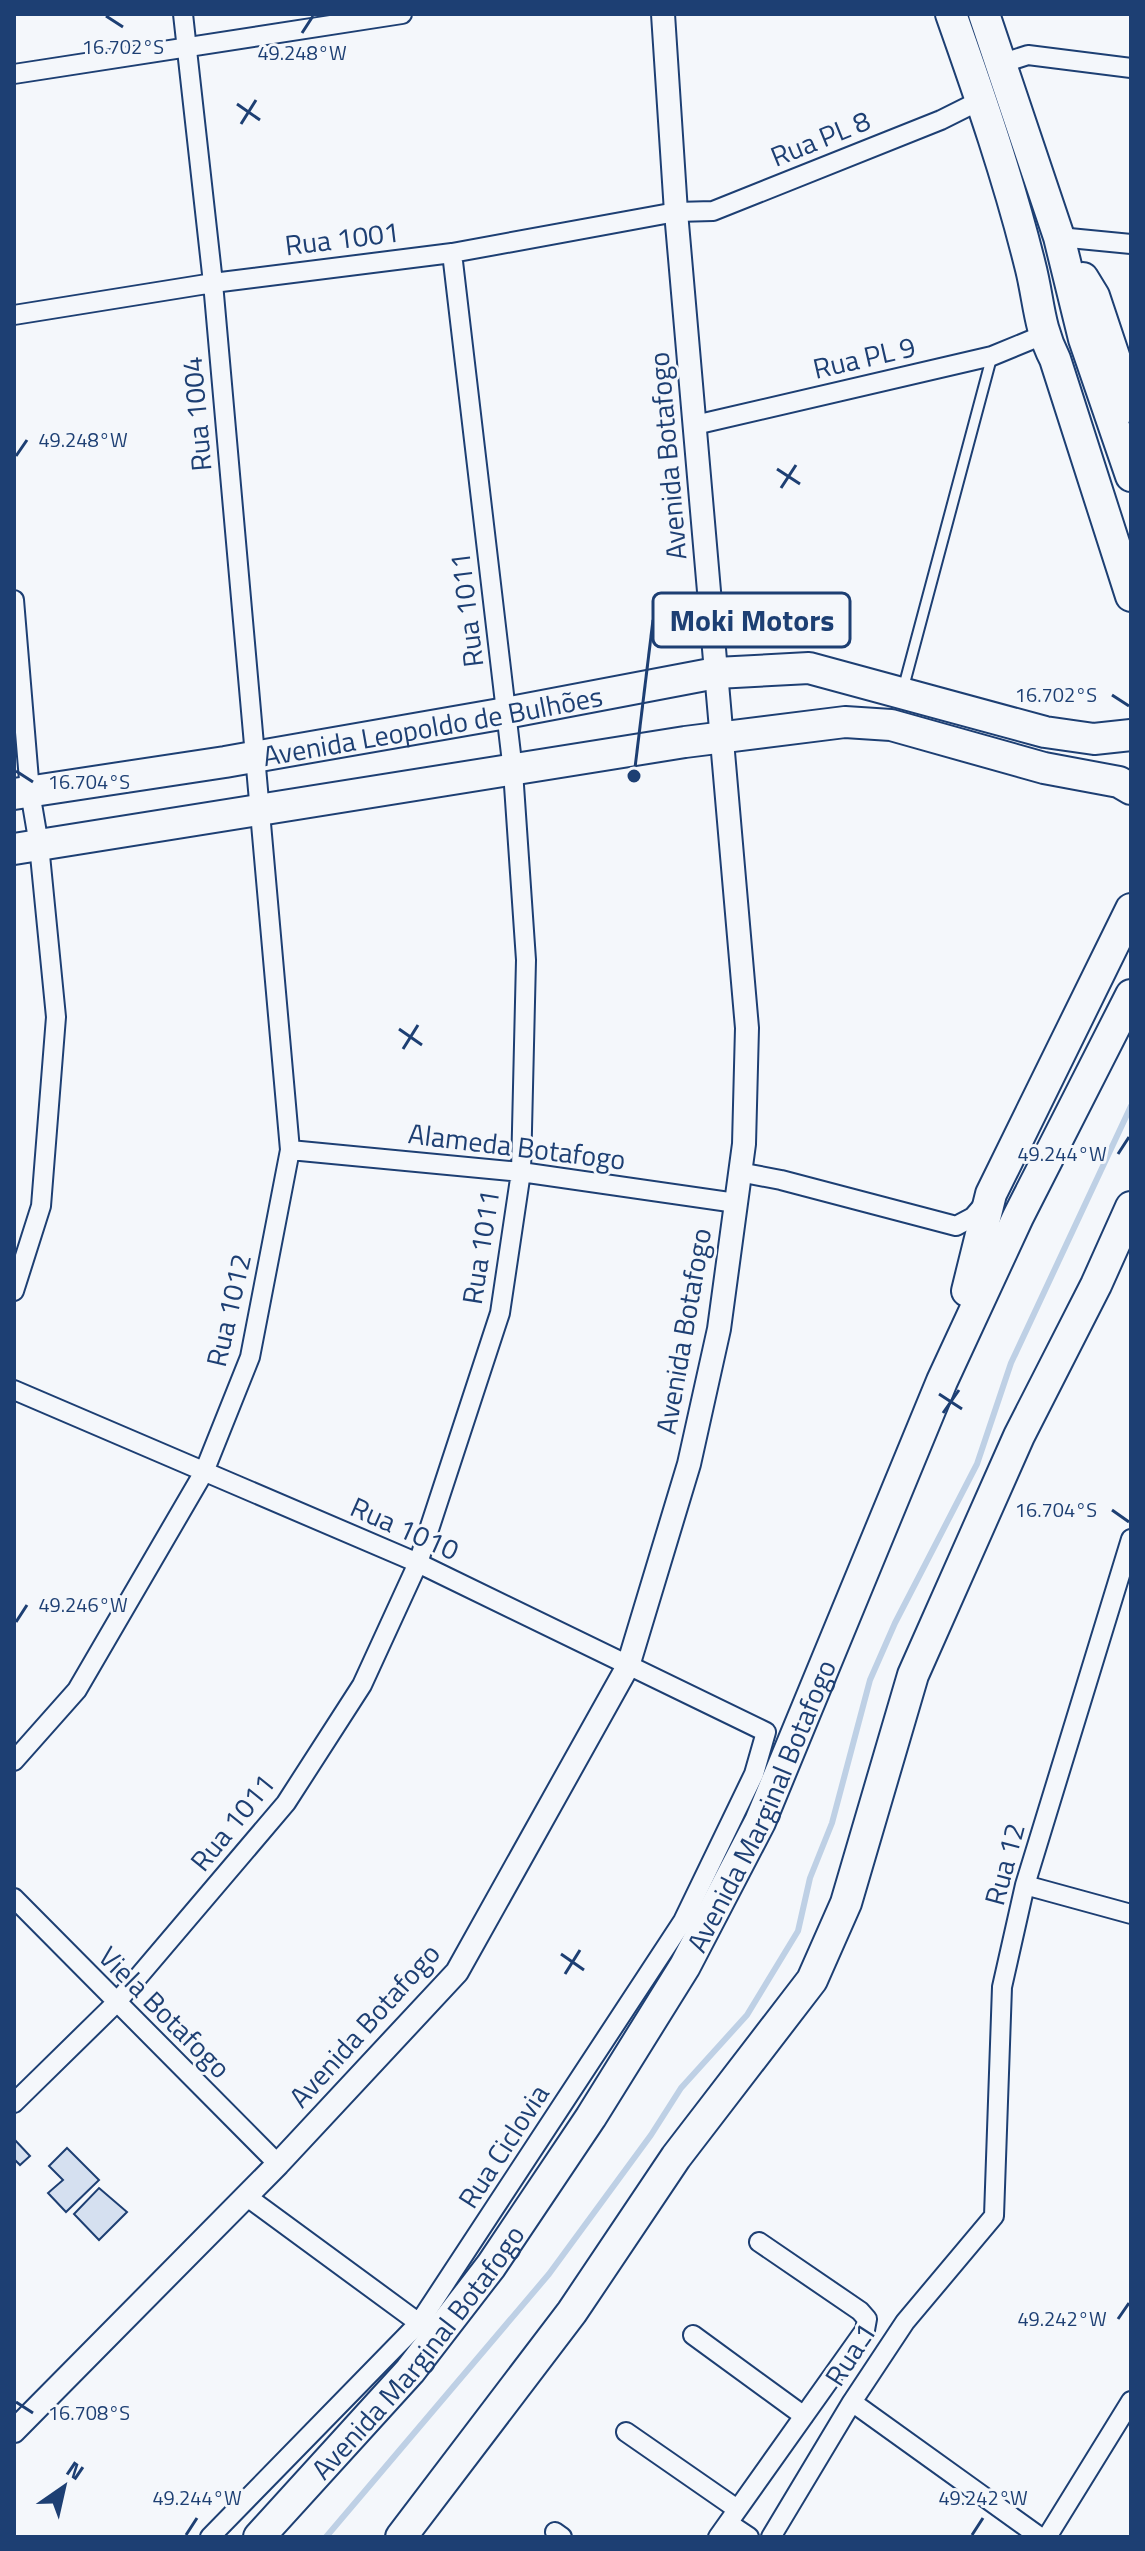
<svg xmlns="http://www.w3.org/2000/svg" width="1145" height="2551" font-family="'Titillium Web',sans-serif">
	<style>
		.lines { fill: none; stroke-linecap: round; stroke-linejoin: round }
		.stream { stroke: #bed0e5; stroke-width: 6 }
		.building { fill: #d5e0f0; stroke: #1d3f73; stroke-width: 2 }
		.service-casing { stroke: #1d3f73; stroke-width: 13 }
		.minor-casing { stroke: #1d3f73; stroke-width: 22 }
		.tertiary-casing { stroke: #1d3f73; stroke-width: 26 }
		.primary-casing { stroke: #1d3f73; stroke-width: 34 }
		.service { stroke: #f4f7fb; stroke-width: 9 }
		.minor { stroke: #f4f7fb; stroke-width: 18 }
		.tertiary { stroke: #f4f7fb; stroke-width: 22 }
		.primary { stroke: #f4f7fb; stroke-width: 30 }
		.ticks { fill: none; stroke: #1d3f73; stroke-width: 3 }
		.labels { text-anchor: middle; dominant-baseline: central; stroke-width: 6; stroke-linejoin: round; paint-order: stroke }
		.street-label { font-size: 28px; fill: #1d3f73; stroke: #f4f7fb }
		.ticks-label { font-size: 20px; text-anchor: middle; fill: #1d3f73; stroke: #f4f7fb; stroke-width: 6; stroke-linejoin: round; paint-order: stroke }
		.leader { fill: none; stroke: #1d3f73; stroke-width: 3 }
		.callout-dot { fill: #1d3f73; stroke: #f4f7fb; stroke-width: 3 }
		.callout { fill: #f4f7fb; stroke: #1d3f73; stroke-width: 3 }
		.callout-label { font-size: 30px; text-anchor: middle; font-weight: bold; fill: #1d3f73 }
	</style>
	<rect width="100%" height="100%" fill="#f4f7fb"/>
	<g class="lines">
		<!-- stream -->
		<path class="stream" d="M326,2537L549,2274L651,2135L681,2088L747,2015L798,1931L810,1878L832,1823L870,1680L895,1623L977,1464L1011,1363L1131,1106"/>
	</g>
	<!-- building -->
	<path class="building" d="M14,2139L30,2156L20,2165L14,2159Z
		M67,2148L99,2180L66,2212L48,2193L63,2180L49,2166Z
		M99,2188L127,2212L99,2240L74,2214Z"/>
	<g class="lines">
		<defs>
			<path id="service" d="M903,689L992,356"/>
			<path id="minor" d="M1000,64L1028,55L1131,68
				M14,74L402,14
				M1059,237L1131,244
				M14,315L213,283L452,253L676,212L713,211L941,120L981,100
				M695,425L992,356L1043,335
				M14,600L30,792L39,845L56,1017L41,1206L14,1291
				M290,1150L521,1172L736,1203
				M739,1172L781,1180L956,1226L973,1217L985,1203
				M14,1390L418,1563L766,1732L754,1774L683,1921L419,2323L210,2537
				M14,1761L77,1690L204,1472L250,1357L290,1150L213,283L183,14
				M1025,1885L1131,1914
				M14,1898L278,2164
				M14,2103L116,2003L286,1803L362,1685L418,1563L500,1313L521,1172L526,960L513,771L452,253
				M246,2196L419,2323
				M693,2335L804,2416
				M852,2402L1040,2537
				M626,2432L737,2509
				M728,2523L749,2537
				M555,2532L562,2537
				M718,2537L865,2330L867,2319L860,2311L759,2242
				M771,2537L852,2402L905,2322L994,2216L1002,1987L1025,1885L1131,1539
				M1047,2537L1131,2401"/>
			<path id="tertiary" d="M14,2431L278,2164L457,1972L628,1666L689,1464L719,1329L744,1144L747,1028L676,212L663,14"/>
			<g id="primary">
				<path d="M951,14C980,96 1009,180 1030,265C1039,299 1038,326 1055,359L1131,596"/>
				<path d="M984,14L1059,237L1084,339L1131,476"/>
				<path d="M1083,278L1094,296L1131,407"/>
				<path id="s1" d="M14,794L225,762L506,713L716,673L809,668L1045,732L1094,739L1131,735"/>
				<path d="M14,849L685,742L845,722L891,725L1044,768L1119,782L1131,789"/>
				<path d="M967,1291L991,1194L1131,909"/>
				<path id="s2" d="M259,2537L410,2371L491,2266L591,2117L685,1966L760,1822L942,1381L1018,1217L1131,995"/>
				<path d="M401,2537L572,2312L676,2157L812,1980L846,1903L913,1675L1019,1436L1096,1285L1131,1207"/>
			</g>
		</defs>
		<!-- service casing -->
		<use href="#service" class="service-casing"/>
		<!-- minor casing -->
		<use href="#minor" class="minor-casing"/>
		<!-- tertiary casing -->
		<use href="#tertiary" class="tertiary-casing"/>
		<!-- primary casing -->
		<use href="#primary" class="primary-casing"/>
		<!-- service -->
		<use href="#service" class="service"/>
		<!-- minor -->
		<use href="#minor" class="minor"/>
		<!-- tertiary -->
		<use href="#tertiary" class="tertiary"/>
		<!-- primary -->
		<use href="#primary" class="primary"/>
	</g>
	<!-- ticks -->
	<path class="ticks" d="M106,16L123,27M302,33L313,16M237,104L260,120M241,124L256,100M16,456L27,440M777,469L800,484M781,488L796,465M1112,695L1129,706M16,771L33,782M399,1029L422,1045M403,1049L418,1025M1118,1154L1129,1137M939,1394L962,1409M943,1413L959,1390M1112,1510L1129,1522M16,1622L27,1605M561,1954L584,1970M565,1974L580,1950M1118,2319L1129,2303M16,2402L33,2413M186,2535L197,2518M972,2535L983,2518"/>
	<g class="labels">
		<!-- street labels -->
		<g class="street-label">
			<text transform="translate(820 138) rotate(-22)">Rua PL 8</text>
			<text transform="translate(342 238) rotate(-7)">Rua 1001</text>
			<text transform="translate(864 357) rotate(-13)">Rua PL 9</text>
			<text transform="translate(196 414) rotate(-95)">Rua 1004</text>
			<text transform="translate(667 456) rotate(-95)">Avenida Botafogo</text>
			<text transform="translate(466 610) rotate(-97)">Rua 1011</text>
			<text stroke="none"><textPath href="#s1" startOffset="424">Avenida Leopoldo de Bulhões</textPath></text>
			<text transform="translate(517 1146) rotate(7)">Alameda Botafogo</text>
			<text transform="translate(480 1247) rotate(-81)">Rua 1011</text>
			<text transform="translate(228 1310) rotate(-77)">Rua 1012</text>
			<text transform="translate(683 1331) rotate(-80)">Avenida Botafogo</text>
			<text transform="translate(405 1528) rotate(24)">Rua 1010</text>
			<text stroke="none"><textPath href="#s2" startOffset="892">Avenida Marginal Botafogo</textPath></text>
			<text transform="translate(232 1822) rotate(-51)">Rua 1011</text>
			<text transform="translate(1004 1864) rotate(-75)">Rua 12</text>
			<text transform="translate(165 2012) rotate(45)">Viela Botafogo</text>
			<text transform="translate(364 2025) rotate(-48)">Avenida Botafogo</text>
			<text transform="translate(503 2146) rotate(-57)">Rua Ciclovia</text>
			<text stroke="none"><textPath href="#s2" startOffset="244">Avenida Marginal Botafogo</textPath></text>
			<text transform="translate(850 2354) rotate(-57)">Rua 1</text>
		</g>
	</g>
	<g class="ticks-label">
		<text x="123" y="54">16.702°S</text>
		<text x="302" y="60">49.248°W</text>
		<text x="83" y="447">49.248°W</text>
		<text x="1056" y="702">16.702°S</text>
		<text x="89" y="789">16.704°S</text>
		<text x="1062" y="1161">49.244°W</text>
		<text x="1056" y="1517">16.704°S</text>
		<text x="83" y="1612">49.246°W</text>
		<text x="1062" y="2326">49.242°W</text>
		<text x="89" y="2420">16.708°S</text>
		<text x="197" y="2505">49.244°W</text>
		<text x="983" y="2505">49.242°W</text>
	</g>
	<!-- callouts -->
	<path class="leader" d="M634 776L653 620"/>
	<circle class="callout-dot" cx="634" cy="776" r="8"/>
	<rect class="callout" x="653" y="593" width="197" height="54" rx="8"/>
	<g class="callout-label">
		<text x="752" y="631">Moki Motors</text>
	</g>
	<!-- border -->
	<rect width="1145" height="2551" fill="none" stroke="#1d3f73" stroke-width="32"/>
	<!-- north arrow -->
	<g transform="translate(64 2487) rotate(34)" stroke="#f4f7fb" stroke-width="6" paint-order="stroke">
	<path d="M0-6L14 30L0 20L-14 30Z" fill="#1d3f73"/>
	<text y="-12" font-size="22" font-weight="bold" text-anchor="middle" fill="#1d3f73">N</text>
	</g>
</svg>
